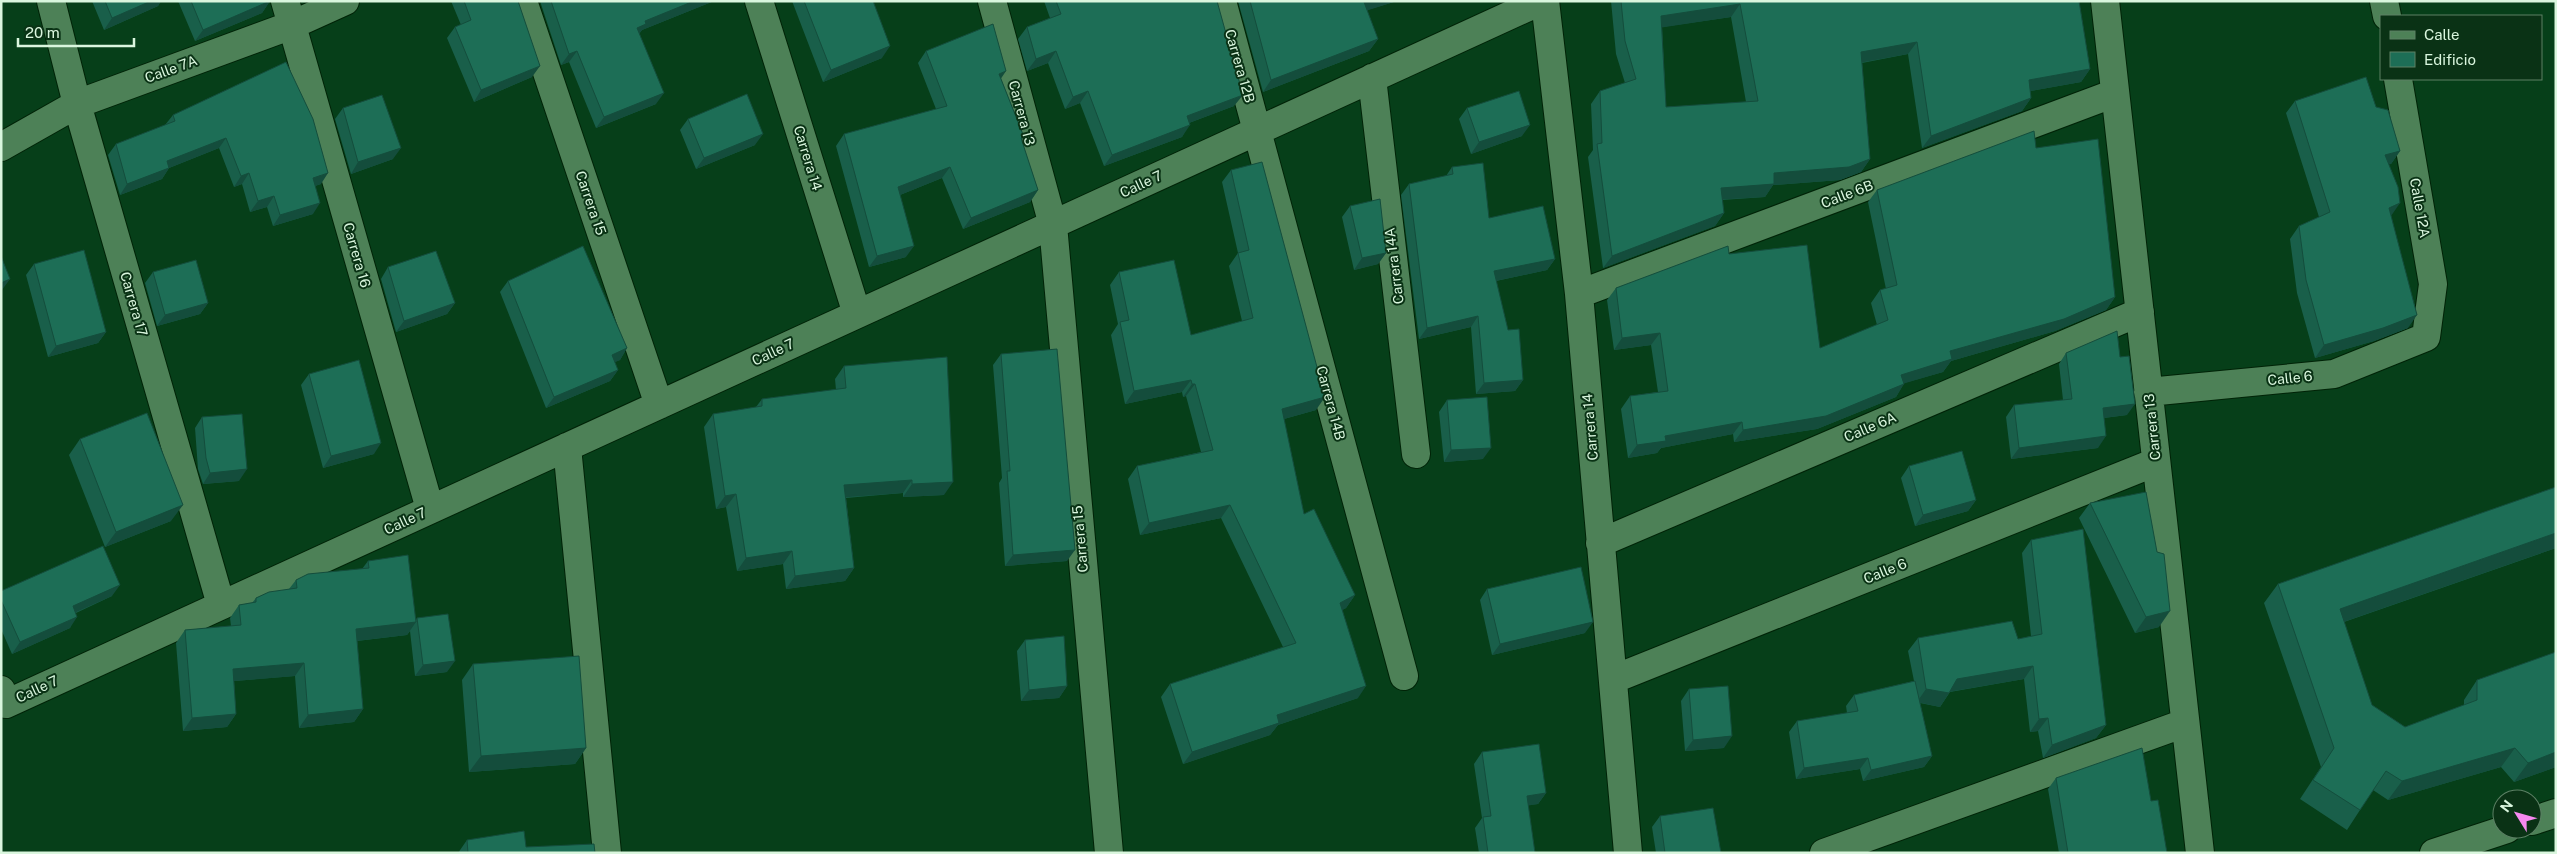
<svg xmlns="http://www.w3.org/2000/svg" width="2557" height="854" font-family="'Public Sans',sans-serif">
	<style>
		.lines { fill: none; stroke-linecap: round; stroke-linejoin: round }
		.street-casing { stroke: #002307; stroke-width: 30 }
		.street { stroke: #4d8157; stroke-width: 28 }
		.wall { fill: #195f4a; fill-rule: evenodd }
		.shaded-wall { fill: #144d3c }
		.building { fill: #1d6e56; stroke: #144d3c; fill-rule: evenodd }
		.labels { text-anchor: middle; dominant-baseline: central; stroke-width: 4; stroke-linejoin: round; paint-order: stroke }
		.street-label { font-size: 14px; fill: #daf6de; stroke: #0a3215 }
	</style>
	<rect width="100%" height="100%" fill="#063f19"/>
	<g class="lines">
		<defs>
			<path id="street" d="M51,1L77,104L221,605
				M285,1L430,509
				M523,1L659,405
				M759,1L857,314
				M992,1L1053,225L1109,853
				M1222,1L1404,676
				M1545,1L1579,294L1628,853
				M2105,1L2200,853
				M2384,1L2387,16
				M1372,78L1416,454
				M1,147L77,104L292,25L345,1
				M1579,294L2115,93
				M2148,392L2334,374L2426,337L2433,284L2398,79
				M567,447L607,853
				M1600,543L2140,312
				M1614,679L2156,462
				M1,690L6,704L1541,1
				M2532,821L2556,813
				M1824,853L2185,723
				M2434,853L2507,829"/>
		</defs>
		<!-- street casing -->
		<use href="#street" class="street-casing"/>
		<!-- street -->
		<use href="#street" class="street"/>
	</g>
	<!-- wall -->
	<path class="wall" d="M92,1H161L158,6L104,30Z
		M178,1H270L262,13L195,41Z
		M451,1H518L532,77L474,102L447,38L455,27L461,25Z
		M540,1H714L642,30L639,34L656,104L596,128L569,62L561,65Z
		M792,1H873L882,58L823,82Z
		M1044,1H1217L1234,106L1189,123L1182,137L1104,166L1080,103L1065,109L1048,63L1027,71L1018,39L1027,27L1050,18Z
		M1238,1H1397L1367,10L1378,39L1369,51L1263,92Z
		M1611,1H2079L2090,69L2081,82L2030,91L2031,98L2022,111L1922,148L1908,54L1862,63L1870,159L1861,172L1840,180L1773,185L1765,197L1722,200L1724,213L1715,226L1603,268L1588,157L1593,150L1591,104L1600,91L1625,83L1616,54ZM1731,17L1746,102L1666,107L1662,27Z
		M926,51L1001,79L1024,137L1021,140L1038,190L1030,202L963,229L942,178L900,195L906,257L869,267L836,146L844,134L936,109L918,63Z
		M286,62L321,184L315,186L313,214L273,226L267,207L250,212L242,184L234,187L219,148L169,168L162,179L120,195L108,155L116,144L165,125L173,115Z
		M2295,101L2376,107L2400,151L2391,164H2389L2391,216L2408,328L2374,341L2315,358L2297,293L2290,239L2299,226L2319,217L2286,113Z
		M343,108L393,159L351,174L335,119Z
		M1467,108L1522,136L1471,154L1459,119Z
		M688,119L755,145L696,169L680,130Z
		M2036,148L2115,297L2106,310L2055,331L1951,361L1943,372L1904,383L1896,397L1817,429L1734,442L1733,434L1661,448L1657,453L1628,458L1621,409L1630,396L1658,392L1651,345L1614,350L1607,300L1616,288L1729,254L1820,348L1877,325L1871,303L1880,290L1886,289L1868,202L1877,190Z
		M1452,167L1489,218L1555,259L1547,270L1496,281L1508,330L1523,380L1515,391L1476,394L1471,327L1419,339L1401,195L1409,184L1446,176Z
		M1231,170L1316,410L1284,419L1304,514L1355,595L1346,608L1342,610L1358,698L1278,725L1270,735L1183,764L1161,697L1170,684L1283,647L1221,518L1140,535L1128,479L1137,466L1201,452L1186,396L1183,397L1182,392L1125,404L1111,335L1118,324L1110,285L1119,272L1191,335L1242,321L1229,266L1238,253L1222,182Z
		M1350,206L1386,253L1378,264L1354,270L1342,217Z
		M34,264L106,332L98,343L48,357L26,275Z
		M388,267L455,303L447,314L396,332L381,279Z
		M153,272L208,303L200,314L157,326L145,283Z
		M508,281L627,348L620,360L614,362L618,370L610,381L546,408L500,292Z
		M2066,353L2127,415L2104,418L2098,448L2011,459L2006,417L2014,405L2063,400L2059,364Z
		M1001,354L1067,561L1005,566L999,483L1002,478L993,365Z
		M844,366L944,495L903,497V493L846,498L854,568L845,581L786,589L783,564L737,571L726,507L716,509L704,427L713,414L756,407L762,399L836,390L835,379Z
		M309,374L374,454L323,468L301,385Z
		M1447,400L1483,459L1444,462L1439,412Z
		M202,417L239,481L203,484L198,469L195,428Z
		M80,439L171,521L105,547L69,455Z
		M1909,466L1976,500L1968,511L1915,526L1901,478Z
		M2556,487V548L2344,622L2372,705L2405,727L2464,705V700L2477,680L2556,652V767L2514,782L2501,767L2388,800L2373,790L2347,830L2300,799L2321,767L2264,603L2278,584Z
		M2090,503L2159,627L2135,633L2079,518Z
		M2031,540L2106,725L2096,738L2043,758L2038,731L2030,732L2024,679L1950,692L1940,707L1920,703L1932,756L1924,767L1863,781L1860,769L1796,779L1789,732L1797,721L1847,713L1846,706L1854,695L1914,681L1908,651L1918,638L2018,639L2031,636L2022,553Z
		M368,561L416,620L417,618L447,672L415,676L410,631L407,635L357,641L363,709L354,722L299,728L295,676L234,681L236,714L227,727L183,731L176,643L185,630L231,626L230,618L239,605L252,603L256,598L289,589L296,580L362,569Z
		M1487,589L1585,633L1492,655L1480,600Z
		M1,591L112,596L76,613L70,628L12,654L1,629Z
		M1025,640L1067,686L1059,698L1021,701L1017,651Z
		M473,664L586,748L575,764L469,772L462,680Z
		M1689,689L1724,748L1685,751L1681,701Z
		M1482,752L1546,793L1538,804L1528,805L1535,853H1479L1475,828L1482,818L1474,764Z
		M2056,778L2151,801L2167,853H2059L2048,789Z
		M1660,816L1721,853H1656L1652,827Z
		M467,840L526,847L595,853H458Z"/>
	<!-- shaded-wall -->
	<path class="shaded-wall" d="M151,1H161L158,6L104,30L112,18Z
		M270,1L262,13L195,41L203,30Z
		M694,1H714L642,30L638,35L637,28L645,21Z
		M1367,1H1397L1356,14L1364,2Z
		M1740,4L1731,17L1652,29L1661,16Z
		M1378,39L1369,51L1263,92L1271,80Z
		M1917,42L1908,54L1853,64L1861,52Z
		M890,46L882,58L823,82L831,70Z
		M577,51L569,62L561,65L569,54Z
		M1056,51L1048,63L1027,71L1036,59Z
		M540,66L532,77L474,102L481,90Z
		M2090,69L2081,82L2020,93L2029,80Z
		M1006,71L998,83L999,74Z
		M1088,91L1080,103L1065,109L1073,97Z
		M664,93L656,104L596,128L604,117Z
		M1243,95L1234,106L1178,127L1187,116Z
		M2031,98L2022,111L1922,148L1931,136Z
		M1190,125L1182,137L1104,166L1112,155Z
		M1530,125L1522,136L1471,154L1479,142Z
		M763,134L755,145L696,169L704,158Z
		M226,138L219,148L169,168L162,179L120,195L127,184L167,161Z
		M401,148L393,159L351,174L358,162Z
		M2400,151L2391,164L2376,168L2385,155Z
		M1870,159L1861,172L1840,180L1773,185L1765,197L1712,200L1721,188L1774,173Z
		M950,167L942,178L890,199L898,187Z
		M249,173L242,184L234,187L241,176Z
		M328,173L321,184L305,189L313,178Z
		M1038,190L1030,202L963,229L971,218Z
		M274,196L267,207L250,212L258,201Z
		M320,203L313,214L273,226L280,215Z
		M2400,203L2391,216L2389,208Z
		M1724,213L1715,226L1603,268L1612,256Z
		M914,246L906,257L869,267L877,256Z
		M1386,253L1378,264L1354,270L1362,258Z
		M1555,259L1547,270L1486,283L1494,271Z
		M10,279L2,290L1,291V283Z
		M2115,297L2106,310L2055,331L1951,361L1943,372L1892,387L1901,375L1950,351Z
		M208,303L200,314L157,326L165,315Z
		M455,303L447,314L396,332L404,321Z
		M2417,315L2408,328L2374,341L2315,358L2324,345Z
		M1478,316L1471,327L1419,339L1427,328Z
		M106,332L98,343L48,357L56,346Z
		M1660,333L1651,345L1614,350L1622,338Z
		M627,348L620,360L604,367L612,355Z
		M618,370L610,381L546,408L554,397Z
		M1191,380L1182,392L1125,404L1134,391Z
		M1523,380L1515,391L1476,394L1484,383Z
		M1192,384H1195L1186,396L1183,397Z
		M1904,384L1896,397L1817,429L1734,442L1743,430Z
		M1325,397L1316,410L1273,422L1282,409Z
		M2135,404L2127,415L2095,419L2103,408Z
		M1742,422L1733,434L1661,448L1657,453L1628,458L1637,445L1665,436Z
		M2106,436L2098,448L2011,459L2019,448Z
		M381,443L374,454L323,468L331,456Z
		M1491,448L1483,459L1444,462L1451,450Z
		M247,469L239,481L203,484L210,473Z
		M912,480L903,493L835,498L844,485Z
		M953,482L944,495L903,497L912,484Z
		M736,494L726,507L716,509L725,496Z
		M1976,500L1968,511L1915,526L1923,515Z
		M183,505L171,521L105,547L116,532Z
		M1230,505L1221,518L1140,535L1149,523Z
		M2556,533V548L2326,628L2340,609Z
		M1075,550L1067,561L1005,566L1013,555Z
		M792,551L783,564L737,571L746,558Z
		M854,568L845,581L786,589L795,576Z
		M120,585L112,596L65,617L73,606Z
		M1355,595L1346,608L1331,616L1340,603Z
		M2170,611L2159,627L2135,633L2146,617Z
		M77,617L70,628L12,654L20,642Z
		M416,622L407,635L347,642L356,629Z
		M1593,622L1585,633L1492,655L1500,644Z
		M455,661L447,672L415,676L423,665Z
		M304,663L295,676L223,682L233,669Z
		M2033,666L2024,679L1948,692L1957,679Z
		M1067,686L1059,698L1021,701L1029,690Z
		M1366,686L1358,698L1278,725L1270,735L1183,764L1192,752L1277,715Z
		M1926,689L1949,693L1940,707L1917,702Z
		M363,709L354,722L299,728L308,715Z
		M236,714L227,727L183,731L192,718Z
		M2048,718L2038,731L2030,732L2039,719Z
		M2106,725L2096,738L2043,758L2052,745Z
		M1732,736L1724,748L1685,751L1693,740Z
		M586,748L575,764L469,772L481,756Z
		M2515,748L2501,767L2388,800L2402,781Z
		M2556,752V767L2514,782L2528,763Z
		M1932,756L1924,767L1863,781L1871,770Z
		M1868,758L1860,769L1796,779L1804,768Z
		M1546,793L1538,804L1519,807L1527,796Z"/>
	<!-- building -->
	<path class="building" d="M105,1H151L112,18Z
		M191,1H270L203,30Z
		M464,1H518L540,66L481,90L455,27L471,20Z
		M551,1H694L645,21L646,24L637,28L664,93L604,117L577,51L569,54Z
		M804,1H873L890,46L831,70Z
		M1056,1H1217L1243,95L1187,116L1190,125L1112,155L1088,91L1073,97L1056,51L1036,59L1027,27L1061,14Z
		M1250,1H1367L1364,2L1378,39L1271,80Z
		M1621,1H2079L2090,69L2029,80L2031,98L1931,136L1917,42L1861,52L1870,159L1849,167L1774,173V184L1721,188L1724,213L1612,256L1597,144L1602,143L1600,91L1636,79L1625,41ZM1740,4L1758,101L1666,107L1661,16Z
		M993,24L1006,71L999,74L1024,137L1021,138L1038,190L971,218L950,167L898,187L914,246L877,256L844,134L947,106L926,51Z
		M286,62L313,119L328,173L313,178L320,203L280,215L274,196L258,201L249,173L241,176L226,138L167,161L169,168L127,184L116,144L175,121L173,115Z
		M2366,77L2376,107L2388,110L2400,151L2385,155L2398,187L2400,203L2389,208L2417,315L2383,328L2324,345L2306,280L2299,226L2330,212L2295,101Z
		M1519,91L1530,125L1479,142L1467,108Z
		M747,94L763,134L704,158L688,119Z
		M382,95L401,148L358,162L343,108Z
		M2034,131L2036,148L2098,139L2115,297L2064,319L1950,351L1952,359L1901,375L1904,384L1826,416L1743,430L1742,422L1665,436L1666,441L1637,445L1630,396L1668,391L1660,333L1622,338L1616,288L1728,246L1729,254L1807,245L1820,348L1888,320L1880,290L1897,285L1877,190Z
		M1262,162L1325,397L1282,409L1304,514L1314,509L1355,595L1340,603L1366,686L1277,715L1279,723L1192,752L1170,684L1296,643L1230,505L1149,523L1137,466L1213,450L1195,384H1192L1191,380L1134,391L1120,322L1129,320L1119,272L1174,260L1191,335L1253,318L1238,253L1249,250L1231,170Z
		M1483,163L1489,218L1543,206L1555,259L1494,271L1508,330L1519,329L1523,380L1484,383L1478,316L1427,328L1409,184L1453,174L1452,167Z
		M1380,199L1386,253L1362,258L1350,206Z
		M583,246L627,348L612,355L618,370L554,397L508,281Z
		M84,250L106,332L56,346L34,264Z
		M436,251L455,303L404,321L388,267Z
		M1,256L10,279L1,283Z
		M196,260L208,303L165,315L153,272Z
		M2117,331L2120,357L2129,356L2135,404L2103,408L2106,436L2019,448L2014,405L2072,399L2066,353Z
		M1057,349L1075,550L1013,555L1007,471H1010L1001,354Z
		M947,357L953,482L912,484V480L844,485L854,568L795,576L792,551L746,558L736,494L725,496L713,414L762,406V399L846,388L844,366Z
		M359,360L381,443L331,456L309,374Z
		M1487,397L1491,448L1451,450L1447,400Z
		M147,413L183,505L116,532L80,439Z
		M242,414L247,469L210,473L206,458L202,417Z
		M1962,451L1976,500L1923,515L1909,466Z
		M2556,487V533L2340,609L2372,705L2405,727L2477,700V680L2556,652V752L2528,763L2515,748L2402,781L2386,771L2360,810L2313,780L2334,748L2278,584Z
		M2146,492L2157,552L2164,554L2170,611L2146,617L2090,503Z
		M2083,529L2106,725L2052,745L2048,718L2039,719L2033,666L1957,679L1949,693L1926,689L1918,638L2012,621L2018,639L2042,634L2031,540Z
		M103,546L120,585L73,606L77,617L20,642L1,600V591Z
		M408,555L416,622L356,629L363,709L308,715L304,663L233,669L236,714L192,718L185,630L241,625L239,605L256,602V598L269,592L297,588L296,580L308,574L369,568L368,561Z
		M1581,567L1593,622L1500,644L1487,589Z
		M448,614L455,661L423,665L417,618Z
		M1064,636L1067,686L1029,690L1025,640Z
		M579,656L586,748L481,756L473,664Z
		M1915,681L1932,756L1871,770L1868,758L1804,768L1797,721L1858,711L1854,695Z
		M1728,686L1732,736L1693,740L1689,689Z
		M1539,744L1546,793L1527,796L1535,853H1488L1483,817L1491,816L1482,752Z
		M2142,748L2151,801L2158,800L2167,853H2068L2056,778Z
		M1713,808L1721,853H1665L1660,816Z
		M524,831L526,847L594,844L595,853H468L467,840Z"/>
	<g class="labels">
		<!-- street labels -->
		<g class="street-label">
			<text transform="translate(1240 66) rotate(74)">Carrera 12B</text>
			<text transform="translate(171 69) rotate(-20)">Calle 7A</text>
			<text transform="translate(1022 113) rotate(75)">Carrera 13</text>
			<text transform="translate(808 158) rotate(73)">Carrera 14</text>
			<text transform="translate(1141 184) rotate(-25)">Calle 7</text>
			<text transform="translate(1847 194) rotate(-21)">Calle 6B</text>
			<text transform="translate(591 203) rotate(71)">Carrera 15</text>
			<text transform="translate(2420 208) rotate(80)">Calle 12A</text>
			<text transform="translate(357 255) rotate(74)">Carrera 16</text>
			<text transform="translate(1394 266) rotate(-97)">Carrera 14A</text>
			<text transform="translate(134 304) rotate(74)">Carrera 17</text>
			<text transform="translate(773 352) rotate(-25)">Calle 7</text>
			<text transform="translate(2290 378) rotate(-6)">Calle 6</text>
			<text transform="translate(1331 403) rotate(75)">Carrera 14B</text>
			<text transform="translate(1590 427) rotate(-95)">Carrera 14</text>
			<text transform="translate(1870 427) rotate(-23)">Calle 6A</text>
			<text transform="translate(2152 427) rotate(-96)">Carrera 13</text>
			<text transform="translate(405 521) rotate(-25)">Calle 7</text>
			<text transform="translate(1080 539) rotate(-95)">Carrera 15</text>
			<text transform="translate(1885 571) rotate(-22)">Calle 6</text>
			<text transform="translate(37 689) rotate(-25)">Calle 7</text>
		</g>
	</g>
	<!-- border -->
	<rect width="2557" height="854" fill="none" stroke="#daf6de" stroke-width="5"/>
	<!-- legend -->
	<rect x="2380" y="15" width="162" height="65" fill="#0a3215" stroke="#5d8065"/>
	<rect x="2390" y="31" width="25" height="8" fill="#4d8157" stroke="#5d8065"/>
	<text x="2424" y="40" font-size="15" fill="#daf6de">Calle</text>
	<rect x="2390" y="52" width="25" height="15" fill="#1d6e56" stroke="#5d8065"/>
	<text x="2424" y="65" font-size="15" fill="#daf6de">Edificio</text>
	<!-- north arrow -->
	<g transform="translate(2517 814) rotate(307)"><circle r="24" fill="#0a3215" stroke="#5d8065"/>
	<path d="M0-4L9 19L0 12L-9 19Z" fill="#f589ef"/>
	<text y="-8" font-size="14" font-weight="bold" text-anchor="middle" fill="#daf6de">N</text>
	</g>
	<!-- scale -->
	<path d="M18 38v8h116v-8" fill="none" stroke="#daf6de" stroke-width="2.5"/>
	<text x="25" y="38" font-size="15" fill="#daf6de" stroke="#0a3215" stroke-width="4" paint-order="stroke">20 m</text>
</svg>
